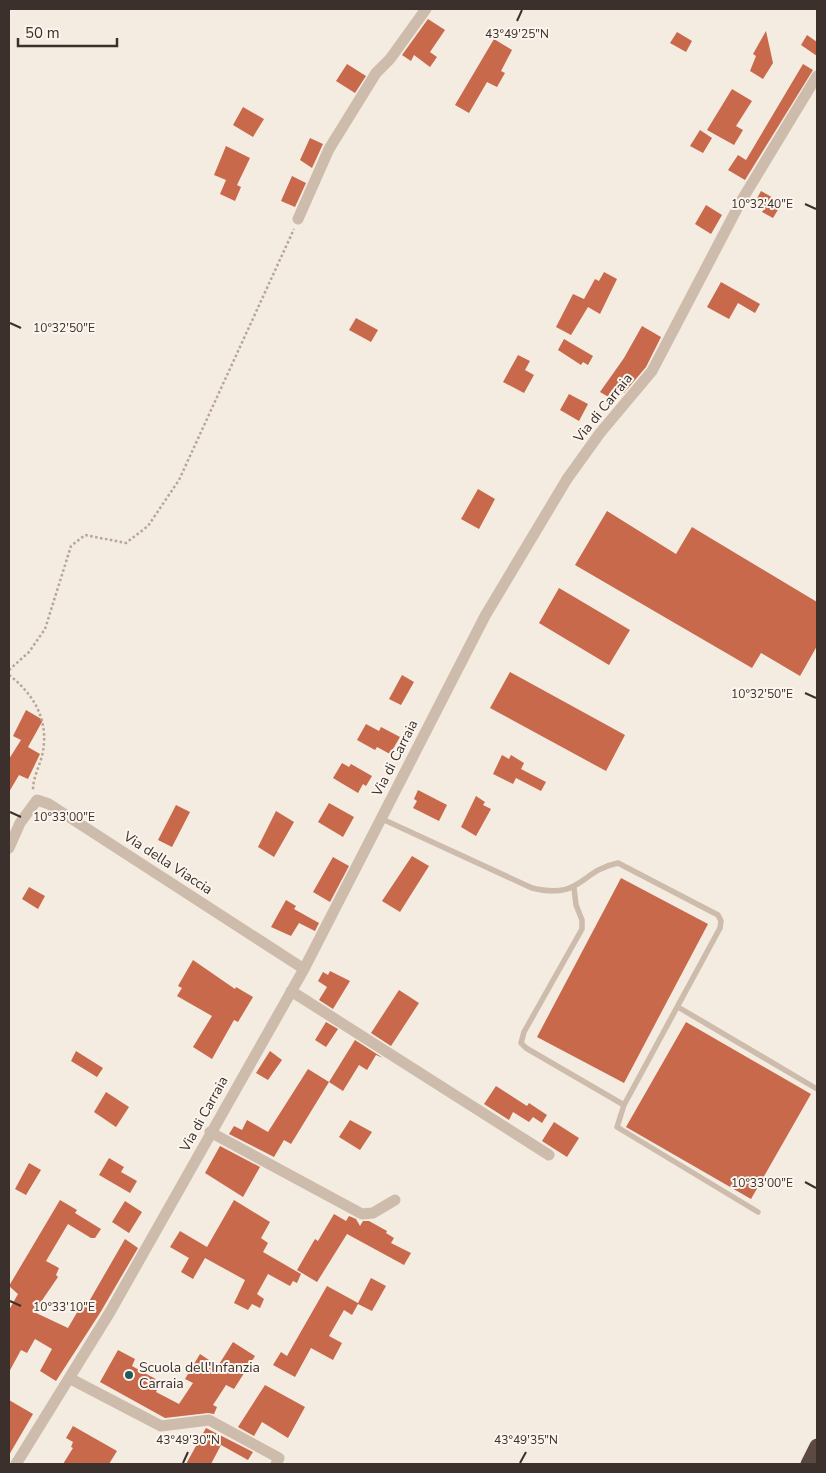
<svg xmlns="http://www.w3.org/2000/svg" width="826" height="1473" font-family="'Nunito Sans',sans-serif">
	<style>
		.building { fill: #c8694b }
		.lines { fill: none; stroke-linecap: round; stroke-linejoin: round }
		.path { stroke: #b9a596; stroke-width: 2.5; stroke-dasharray: 2.5 2.5; stroke-linecap: butt }
		.service { stroke: #cdbbac; stroke-width: 5.5 }
		.minor { stroke: #cdbbac; stroke-width: 11 }
		.motorway { stroke: #5c4a42; stroke-width: 15 }
		.ticks { fill: none; stroke: #3b302b; stroke-width: 2 }
		.poi-dot { fill: #1f5a5e; stroke: #fbf5ee; stroke-width: 2 }
		.labels { text-anchor: middle; dominant-baseline: central; stroke-width: 4; stroke-linejoin: round; paint-order: stroke }
		.street-label { font-size: 14px; fill: #3b302b; stroke: #fbf5ee }
		.poi-label { font-size: 14px; fill: #3b302b; stroke: #fbf5ee; text-anchor: start }
		.ticks-label { font-size: 12px; text-anchor: middle; fill: #3b302b; stroke: #fbf5ee; stroke-width: 4; stroke-linejoin: round; paint-order: stroke }
	</style>
	<rect width="100%" height="100%" fill="#f4ebe1"/>
	<!-- building -->
	<path class="building" d="M428,19L445,30L430,52L437,57L430,67L414,55L411,61L402,55Z
		M766,31L773,63L763,79L750,71L756,56L753,54Z
		M677,32L692,41L686,52L670,43Z
		M807,35L817,42V56L801,45Z
		M494,39L512,50L501,71L505,73L497,87L487,82L469,113L455,105Z
		M347,64L366,76L355,93L336,81Z
		M803,64L813,70L745,180L728,170L738,155L746,160Z
		M732,89L752,101L736,126L743,130L734,145L707,130Z
		M243,107L264,119L253,137L233,125Z
		M700,130L712,138L703,153L690,146Z
		M310,138L323,144L312,168L300,160Z
		M226,146L250,158L237,185L241,187L235,201L220,194L226,180L214,175Z
		M292,176L306,183L295,207L281,201Z
		M761,191L782,203L773,218L762,212L766,206L756,200Z
		M706,205L722,215L711,234L695,224Z
		M604,272L617,279L600,314L588,307L571,335L556,327L573,294L584,299L595,279L599,281Z
		M721,282L760,304L755,313L738,303L729,319L707,307Z
		M356,318L378,330L371,342L349,330Z
		M642,326L661,337L646,367L624,393L621,390L612,399L600,392L624,358Z
		M564,339L593,356L588,365L583,362L581,365L558,350Z
		M518,355L530,361L525,370L534,375L524,393L503,382Z
		M569,394L588,404L579,421L560,410Z
		M478,489L495,499L479,529L461,519Z
		M607,511L676,554L692,527L817,602V646L800,676L761,653L752,668L575,565Z
		M559,588L630,630L609,665L539,623Z
		M510,672L625,735L606,771L490,708Z
		M402,675L414,682L401,705L389,699Z
		M26,710L43,720L28,747L40,754L28,779L19,775L9,792V759L21,740L13,736Z
		M366,724L379,731L381,727L400,737L390,754L377,747L375,750L357,740Z
		M502,755L509,759L511,755L524,763L521,769L546,782L541,791L516,778L513,784L493,774Z
		M342,763L349,767L351,764L372,776L366,786L363,784L358,793L333,778Z
		M418,790L447,805L439,821L413,808L417,801L414,799Z
		M476,796L485,802L483,805L491,809L476,836L461,827Z
		M329,803L354,817L343,837L318,822Z
		M176,805L190,812L172,847L158,840Z
		M276,811L294,822L274,857L258,847Z
		M412,856L429,866L400,912L382,901Z
		M333,857L349,866L330,902L313,892Z
		M621,878L708,924L624,1083L537,1037Z
		M29,887L45,896L38,909L22,899Z
		M286,900L296,906L294,909L319,923L315,931L299,923L291,936L271,927Z
		M193,960L235,989L236,987L253,997L238,1022L234,1020L212,1059L193,1047L212,1016L177,996L182,988L178,986Z
		M330,971L350,981L333,1009L319,1000L327,987L318,981L323,972L328,975Z
		M399,990L419,1003L391,1046L371,1033Z
		M326,1022L338,1029L326,1047L315,1040Z
		M686,1022L811,1094L751,1199L626,1127Z
		M355,1040L383,1058L376,1055L367,1070L359,1065L343,1091L329,1082Z
		M76,1051L103,1068L97,1077L71,1061Z
		M270,1051L282,1060L268,1080L256,1073Z
		M308,1069L329,1082L291,1144L284,1140L274,1157L229,1134L234,1126L242,1130L247,1120L268,1132Z
		M496,1086L527,1106L529,1103L547,1115L542,1123L533,1117L529,1122L513,1112L509,1120L484,1104Z
		M106,1092L129,1107L116,1127L94,1112Z
		M350,1120L372,1132L360,1150L339,1137Z
		M554,1122L579,1138L567,1157L542,1141Z
		M220,1146L260,1167L243,1197L205,1173Z
		M109,1158L124,1167L121,1172L137,1181L130,1193L99,1175Z
		M29,1163L41,1170L26,1195L15,1189Z
		M60,1200L77,1210L75,1213L101,1229L95,1238H91L68,1224L46,1261L59,1268L56,1275L58,1277L34,1312L68,1328L83,1302L87,1305L125,1239L138,1248L100,1313L56,1381L40,1371L52,1349L35,1339L27,1353L21,1350L9,1372V1310L18,1294L9,1286Z
		M234,1200L270,1222L261,1238L268,1243L263,1252L301,1274L297,1283L293,1281L290,1286L268,1274L257,1294L264,1299L260,1308L252,1304L248,1310L234,1303L245,1280L205,1258L193,1279L181,1272L189,1258L170,1247L180,1231L207,1247Z
		M125,1201L142,1212L129,1233L112,1222Z
		M334,1214L346,1221L349,1216L356,1219L360,1226L363,1221H369L387,1231L386,1233L394,1238L391,1243L411,1253L404,1265L347,1234L317,1282L297,1270L315,1239L318,1241Z
		M371,1278L386,1286L372,1311L358,1304L352,1315L344,1310L329,1336L342,1343L333,1360L311,1348L295,1377L273,1365L281,1352L287,1356L327,1286L358,1303Z
		M233,1342L255,1356L234,1389L226,1385L213,1405L217,1407L214,1414L208,1413L165,1418L100,1382L118,1350L135,1359L132,1366L161,1382L156,1392L179,1404L193,1383L185,1379L200,1354L218,1366Z
		M265,1385L305,1407L288,1438L262,1422L254,1436L238,1427Z
		M9,1400L33,1414L9,1455Z
		M73,1426L117,1451L109,1464H63L73,1448L71,1447L73,1442L66,1438Z
		M206,1428L253,1452L248,1460L221,1445L211,1464H186Z"/>
	<g class="lines">
		<!-- path -->
		<path class="path" d="M9,670L29,652L45,629L71,546L85,535L126,543L148,526L179,480L294,229
			M9,675C35,695 50,722 42,756C39,767 33,778 33,790"/>
		<!-- service -->
		<path class="service" d="M380,818L532,888C582,900 579,871 618,863L718,915L721,921L720,928L624,1105L617,1127L758,1212
			M574,888L576,905L582,920V929L524,1032L521,1043L526,1048L624,1105
			M678,1007L817,1089"/>
		<!-- minor -->
		<path class="minor" d="M298,219L329,149L376,73L390,59L426,9
			M9,848L20,823L37,800L49,804L304,969
			M291,991L549,1155
			M210,1132L362,1214L373,1213L395,1200
			M69,1378L161,1426L209,1420L279,1458L276,1464
			M16,1464L110,1312L304,969L485,616L567,479L600,433L652,371L740,203L817,76"/>
		<!-- motorway -->
		<path class="motorway" d="M808,1464L817,1446"/>
	</g>
	<!-- ticks -->
	<path class="ticks" d="M517,21L522,10M805,204L816,209M10,323L21,328M805,693L816,698M10,812L21,817M805,1182L816,1188M10,1301L21,1306M183,1463L188,1452M520,1463L526,1452"/>
	<!-- markers -->
	<circle class="poi-dot" cx="129" cy="1375" r="5"/>
	<g class="labels">
		<!-- street labels -->
		<g class="street-label">
			<text transform="translate(603 408) rotate(-51)">Via di Carraia</text>
			<text transform="translate(395 758) rotate(-63)">Via di Carraia</text>
			<text transform="translate(168 863) rotate(33)">Via della Viaccia</text>
			<text transform="translate(204 1114) rotate(-61)">Via di Carraia</text>
		</g>
		<!-- poi labels -->
		<g class="poi-label">
			<text x="139" y="1367">Scuola dell'Infanzia<tspan x="139" dy="16">Carraia</tspan></text>
		</g>
	</g>
	<g class="ticks-label">
		<text x="517" y="38">43°49'25"N</text>
		<text x="762" y="208">10°32'40"E</text>
		<text x="64" y="332">10°32'50"E</text>
		<text x="762" y="698">10°32'50"E</text>
		<text x="64" y="821">10°33'00"E</text>
		<text x="762" y="1187">10°33'00"E</text>
		<text x="64" y="1311">10°33'10"E</text>
		<text x="188" y="1444">43°49'30"N</text>
		<text x="526" y="1444">43°49'35"N</text>
	</g>
	<!-- border -->
	<rect width="826" height="1473" fill="none" stroke="#3b302b" stroke-width="20"/>
	<!-- scale -->
	<path d="M18 38v8h99v-8" fill="none" stroke="#3b302b" stroke-width="2.5"/>
	<text x="25" y="38" font-size="15" fill="#3b302b" stroke="#fbf5ee" stroke-width="4" paint-order="stroke">50 m</text>
</svg>
